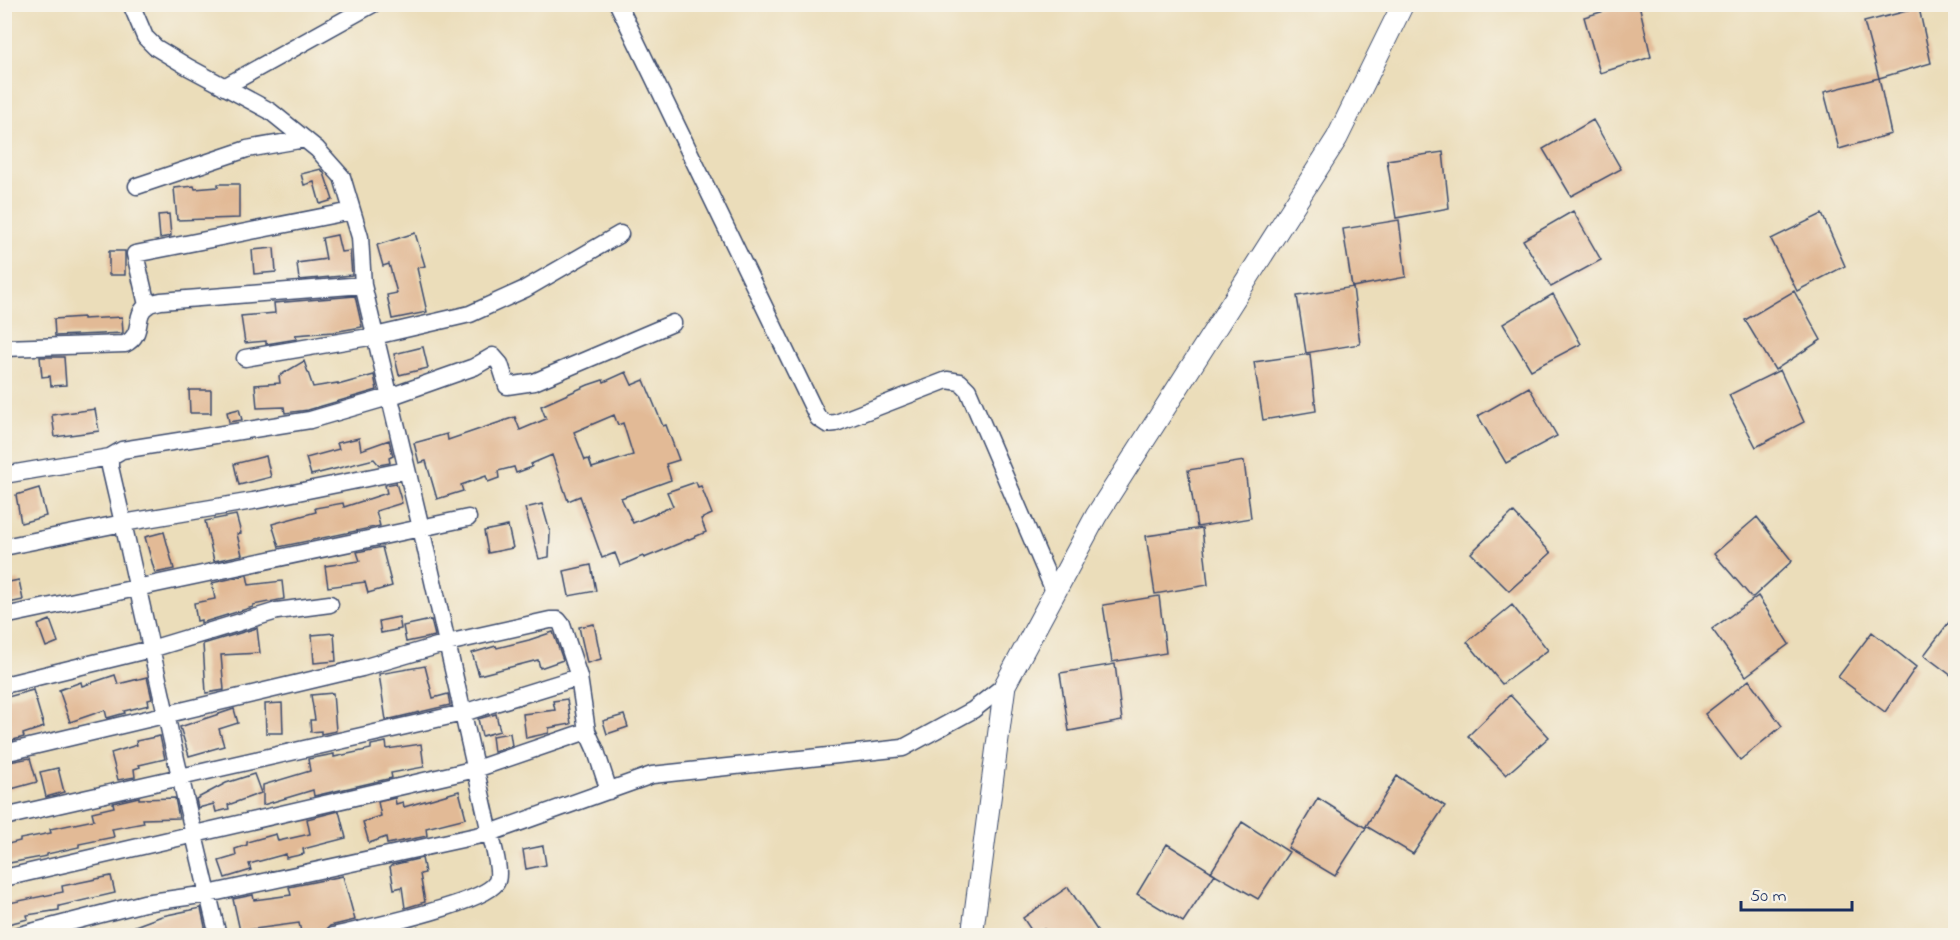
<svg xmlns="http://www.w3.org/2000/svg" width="1960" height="940" font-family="'Indie Flower',sans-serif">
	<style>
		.building { fill: #e2ba96; fill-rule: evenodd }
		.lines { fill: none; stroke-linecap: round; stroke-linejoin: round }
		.minor-casing { stroke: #3a496c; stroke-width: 19 }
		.tertiary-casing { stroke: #3a496c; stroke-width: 23 }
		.minor { stroke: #fff; stroke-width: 16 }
		.tertiary { stroke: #fff; stroke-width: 21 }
	</style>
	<rect width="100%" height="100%" fill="#f7f3e8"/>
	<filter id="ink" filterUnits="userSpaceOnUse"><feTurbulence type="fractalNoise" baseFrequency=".0167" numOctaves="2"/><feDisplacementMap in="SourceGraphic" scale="12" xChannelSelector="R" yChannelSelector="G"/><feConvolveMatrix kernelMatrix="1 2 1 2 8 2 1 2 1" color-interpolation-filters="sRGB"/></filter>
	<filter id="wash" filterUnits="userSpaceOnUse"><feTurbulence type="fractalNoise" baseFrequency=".008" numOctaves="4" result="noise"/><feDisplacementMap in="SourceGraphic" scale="24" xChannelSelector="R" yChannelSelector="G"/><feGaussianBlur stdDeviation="1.35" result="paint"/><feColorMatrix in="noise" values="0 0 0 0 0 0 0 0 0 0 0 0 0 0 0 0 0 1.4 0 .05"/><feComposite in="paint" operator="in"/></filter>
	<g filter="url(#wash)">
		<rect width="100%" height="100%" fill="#ebddba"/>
		<g id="blocks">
			<!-- building -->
			<path class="building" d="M1628,4H1639L1651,57L1600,73L1584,17Z
				M1919,8L1931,63L1879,78L1864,22Z
				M1879,78L1891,134L1839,149L1824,92Z
				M1593,120L1621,169L1571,196L1543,149Z
				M1443,152L1449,208L1396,218L1387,160Z
				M321,169L324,173L333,200L320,204L314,182L304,185L301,174Z
				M218,184H239V218L177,220L174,188L194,186L195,189L218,187Z
				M1573,211L1601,260L1551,287L1523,240Z
				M169,214L171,236L160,238L158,215Z
				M1822,214L1845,266L1797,291L1771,239Z
				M1399,220L1406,277L1352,287L1343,229Z
				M415,233L425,266L417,268L427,312L392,319L387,295L397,293L389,264L383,266L377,245Z
				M337,235L341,252L350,251L352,275L299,280L297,263L326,259L322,238Z
				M274,248L276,272L254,274L252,250Z
				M109,251H125V275H109Z
				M1353,287L1360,344L1306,353L1297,296Z
				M1794,291L1821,340L1775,370L1745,320Z
				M1553,294L1581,344L1531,370L1503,324Z
				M355,296L362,327L333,332L295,335L297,339L266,344V341L245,343L241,316L275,313L274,303Z
				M83,317V319L122,317L123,333L55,336L54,319Z
				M423,347L428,368L399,375L394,354Z
				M1310,354L1316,411L1263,420L1254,362Z
				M40,357H64L66,385L51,386L50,376L42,377Z
				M304,361L313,387L338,383V385L374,375L377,390L308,410L285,413L284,407L257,408L255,385L280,383L279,376Z
				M1780,370L1804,422L1756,447L1729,395Z
				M626,372L632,385L644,380L663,426L666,425L679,460L666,464L671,480L621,498L633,523L673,506L667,492L696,482L698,487L701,486L712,514L701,519L706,532L659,552L644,558L643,556L620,566L615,553L602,558L580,496L568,501L552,455L531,464L532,467L516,473L514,467L498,471L499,478L488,482L486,476L461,485L463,491L437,499L426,461L419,463L414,443L447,434L448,440L515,417L520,430L546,419L541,406L588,385L603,380L604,382ZM614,415L618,425L623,423L633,455L592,468L589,459L585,460L574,432Z
				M1529,387L1557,436L1506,463L1478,416Z
				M189,390H211V413H190Z
				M95,409L99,431L55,437L52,415Z
				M239,409L242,420L229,422L227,412Z
				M359,438L361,450L389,440L393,456L389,458L390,463L379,465L374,459L311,475L306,458L339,449L337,443Z
				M266,456L271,477L239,485L234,464Z
				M1244,461L1251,518L1197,527L1188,470Z
				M396,483L402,503L376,511L380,526L279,547L272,524L316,512L315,508L343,503L344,507L387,493L385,485Z
				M39,488L46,516L21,523L16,495Z
				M542,504L550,532L549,557L539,559L525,508Z
				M1513,512L1551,553L1509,591L1471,553Z
				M236,515L241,533L237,534L242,555L214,561L205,521Z
				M1757,517L1792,561L1752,598L1714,554Z
				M508,526L513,548L488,553L484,531Z
				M1202,528L1208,585L1155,594L1146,536Z
				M164,532L174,569L155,573L145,537Z
				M382,547L392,586L368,593L365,582L328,587L325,566L360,561L357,552Z
				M591,565L596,591L569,596L564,571Z
				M247,575L249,585L282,581L284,599L253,605V607L201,623V620L197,621L194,603L215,599L212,583Z
				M19,580L23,600L4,604V583Z
				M1159,596L1166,653L1112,662L1103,605Z
				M1758,596L1789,644L1746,676L1712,629Z
				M1512,605L1548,650L1502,684L1467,642Z
				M1956,613V679L1924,655Z
				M399,617L401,629L381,633L379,621Z
				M50,620L58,642L46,647L38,625Z
				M431,620L435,636L406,642L403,626Z
				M594,624L601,659L587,663L579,627Z
				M257,628L260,653L221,655L224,690L206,693L203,644Z
				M553,632L563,660L540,668L538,660L479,675L472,653L496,646L497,648L529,640Z
				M1872,632L1916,667L1885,712L1838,677Z
				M334,633L336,661L314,663L312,635Z
				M1115,664L1122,721L1069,731L1060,673Z
				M425,666L433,698L448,694L450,705L386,720L379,674Z
				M115,675L118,684L147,677L152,699L148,700L149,705L124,711L125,713L107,718L105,710L70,722L59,690L81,682L82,686Z
				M1749,680L1782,726L1740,760L1705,714Z
				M33,690L44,727L23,734L24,737L6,742L4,698Z
				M333,693L336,731L321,734V731L311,732L310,720H315L311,695Z
				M1510,695L1549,737L1506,775L1468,736Z
				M567,699L571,724L549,728V733L526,738L523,714L555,710L553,701Z
				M282,703L283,733H266L265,704Z
				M234,709L238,723L219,729L224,746L189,756L180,727Z
				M496,714L500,731L482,736L478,719Z
				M624,715L628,727L607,734L603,721Z
				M510,733L512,746L494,752L492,736Z
				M160,736L165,759L139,765L140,767L134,769L135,777L118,780L111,753L137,745L136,741Z
				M386,742L387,749L421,744L424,767L391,773L392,778L314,796L313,790L263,805V785L310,771L308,759L334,754V757L371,749V745Z
				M30,758L37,782L4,791V763Z
				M58,768L64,792L46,797L40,772Z
				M254,774L261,793L228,805L229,809L216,812L214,804L198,808L196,799L226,783Z
				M1397,776L1445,806L1413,854L1366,826Z
				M459,791L466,818L426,828L427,836L387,844L386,837L369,843L363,822L381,816L378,802L395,798L396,804L403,802L404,807Z
				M139,797V799L175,798L179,818L143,819L144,823L112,829L114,837L79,844V847L47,854V856L4,864V845L20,841V839L51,833L50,829L94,820L92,812L114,807L113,803Z
				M1318,798L1366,828L1335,876L1288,848Z
				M339,811L346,838L303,849L304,854L286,858V854L249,864L251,870L225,878L219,861L236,856L235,849L247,845V842L276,834L278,841L310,834L307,819Z
				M1242,822L1289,852L1258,899L1211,872Z
				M1167,844L1215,874L1183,922L1137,894Z
				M543,846L546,865L526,869L523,850Z
				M422,858L425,873L420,874L425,902L405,908L402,887L394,889L390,867L392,865Z
				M111,876L115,893L59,906V910L27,915L28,919L4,925V904L63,892L62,886Z
				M343,876L355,920L330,926L323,933L315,936H302L299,923L240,931L233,899L253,895L254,900L291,895L289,887Z
				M1068,887L1101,936H1048L1044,929L1035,936L1023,918Z
				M201,908L207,936H139L135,926L162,916Z"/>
		</g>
	</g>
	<g filter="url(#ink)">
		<use href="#blocks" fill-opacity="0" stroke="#3a496c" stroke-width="1.5"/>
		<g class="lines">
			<defs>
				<path id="minor" d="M131,4L145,37L155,47L188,67L270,111L317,149L342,177L360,237L363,285
					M618,4L818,418L827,424L836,423L947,380L960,382L968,390L1054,591
					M224,87L373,4
					M137,186L247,149L305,139
					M147,305L135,254L352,211
					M4,348L125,344C145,334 133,315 147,306C150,303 157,302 161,301L363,285L421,528L490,833L652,775L903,748L973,710L1005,685
					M245,358L375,336L470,314L525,289L620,234
					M110,457V467L123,523L253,501L407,470
					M4,475L110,457L122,450L310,420L389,397L474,367L493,356L500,364L507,386L534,382L673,323
					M4,547L123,523L176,759L218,936
					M4,616L468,518
					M4,685L151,649L277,611L330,604
					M4,753L362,668L447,643L550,620H558L562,625L579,677L587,731L596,751L609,791
					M4,817L463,713L579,677
					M4,878L476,769L587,731
					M16,936L144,903L208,894L490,833C493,845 502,874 496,883C482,904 363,929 333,936"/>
				<path id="tertiary" d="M972,936L1005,685L1096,516L1337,138L1403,4"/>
			</defs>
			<!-- minor casing -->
			<use href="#minor" class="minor-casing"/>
			<!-- tertiary casing -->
			<use href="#tertiary" class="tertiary-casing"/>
			<!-- minor -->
			<use href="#minor" class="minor"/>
			<!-- tertiary -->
			<use href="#tertiary" class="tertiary"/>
		</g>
	</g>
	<!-- margin -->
	<rect width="1960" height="940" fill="none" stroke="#f7f3e8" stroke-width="24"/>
	<!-- scale -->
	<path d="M1741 901v9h111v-9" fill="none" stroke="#1b2f5e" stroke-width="3"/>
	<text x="1750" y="901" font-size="18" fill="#1b2f5e" stroke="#f7f3e8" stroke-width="4.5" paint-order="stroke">50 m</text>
</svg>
